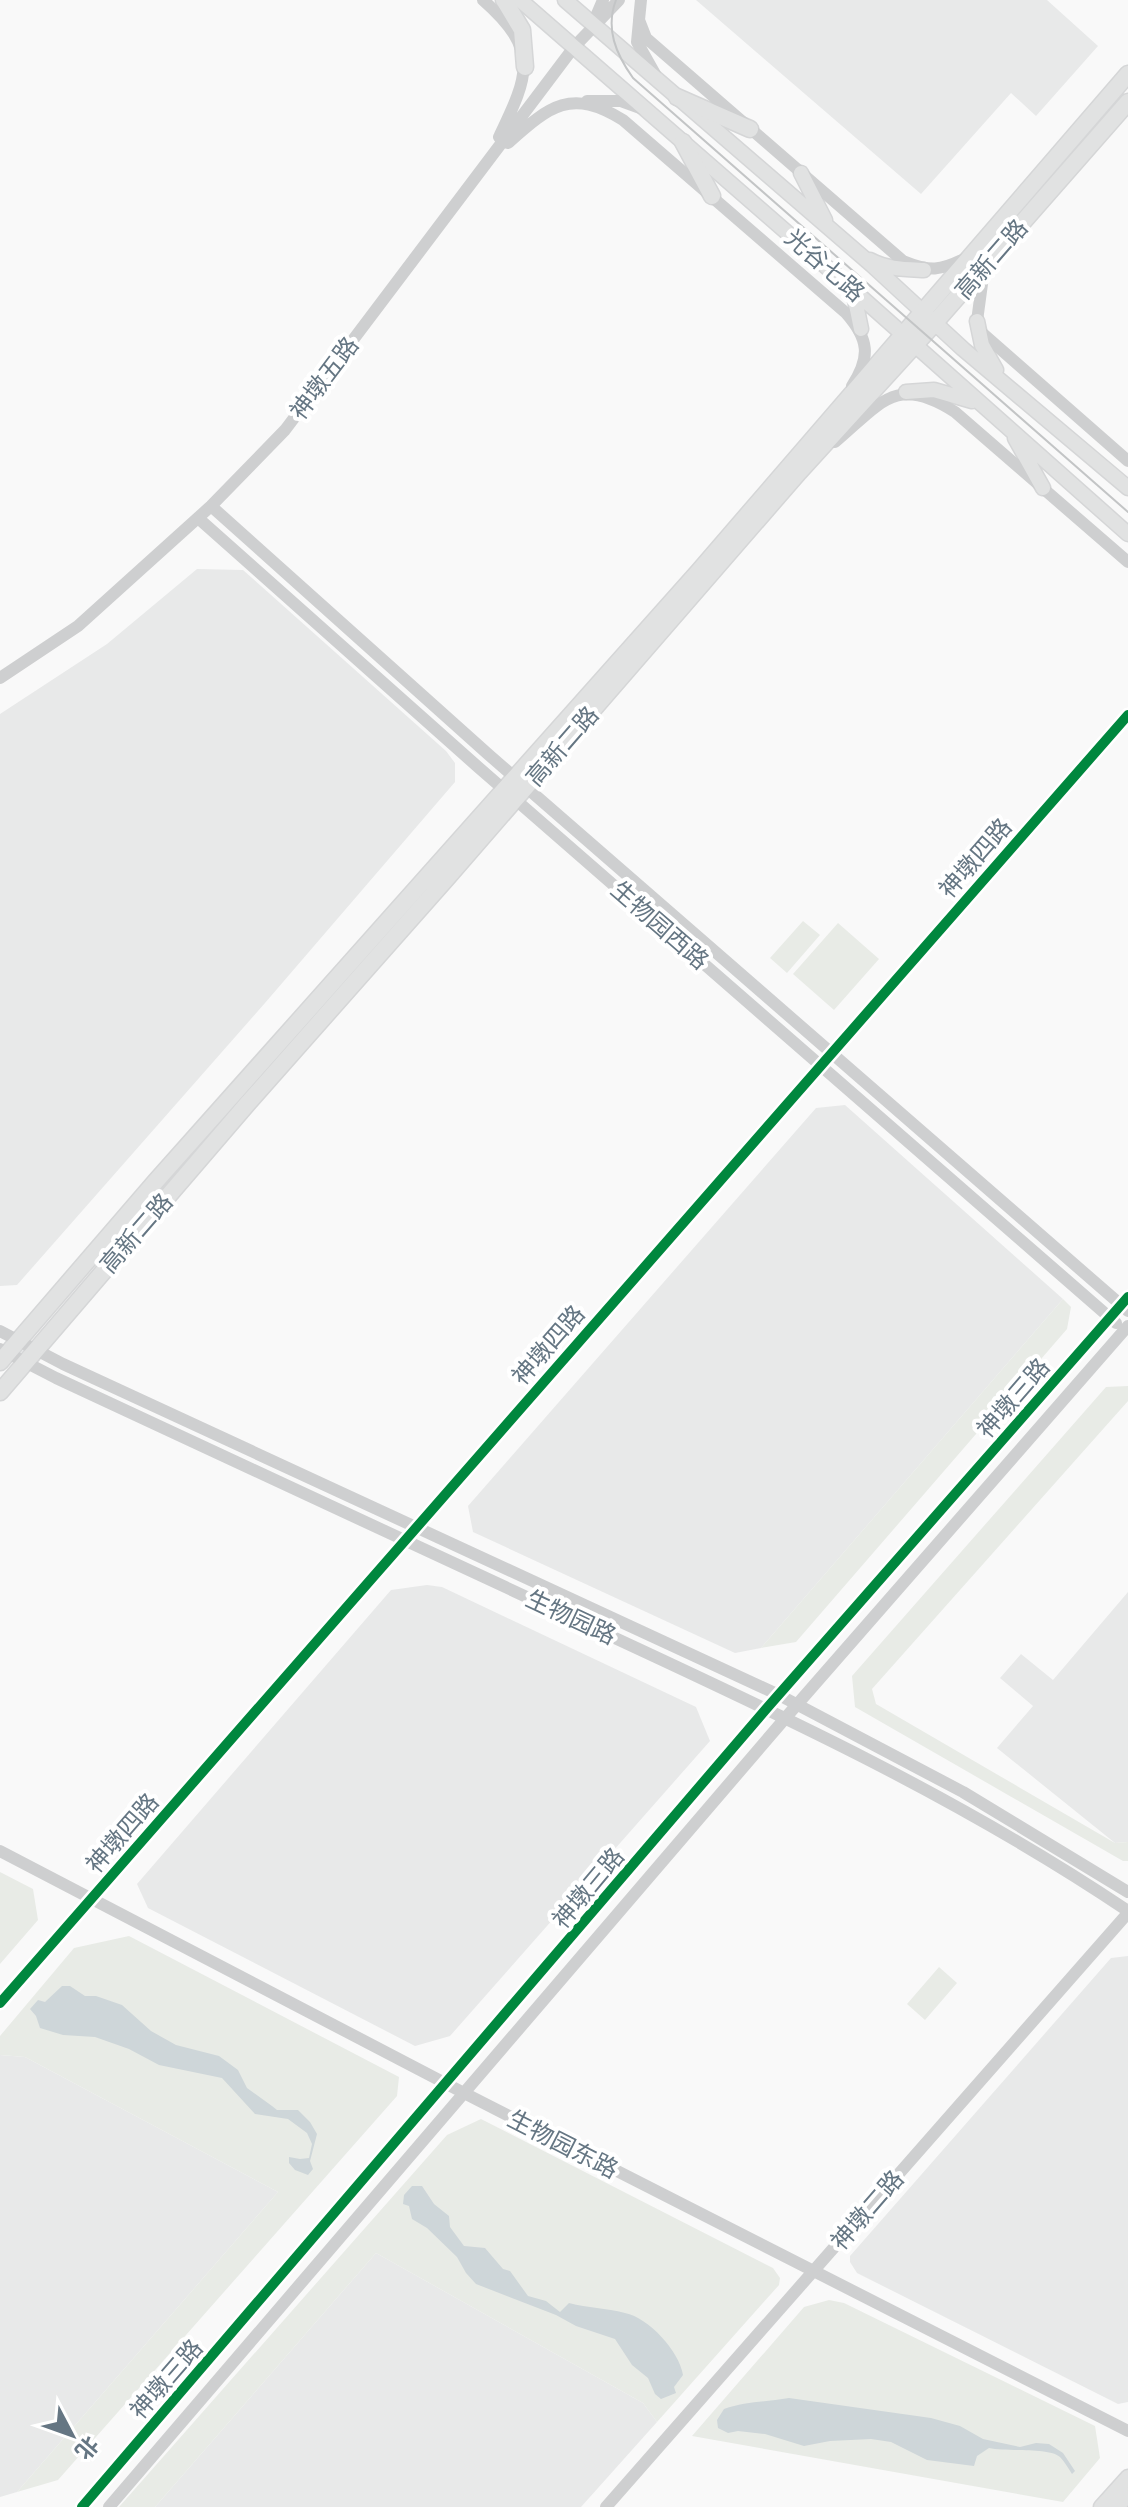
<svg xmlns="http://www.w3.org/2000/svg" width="1128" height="2507" font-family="'PT Sans Narrow','Noto Sans SC',sans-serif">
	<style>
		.built { fill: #e8e9e9 }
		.green { fill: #e8ebe6 }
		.water { fill: #ced6d9 }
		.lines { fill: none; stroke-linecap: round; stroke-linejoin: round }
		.secondary-casing { stroke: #d5d6d7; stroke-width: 17 }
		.primary-casing { stroke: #d5d6d7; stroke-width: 19 }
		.tertiary { stroke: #cecfd0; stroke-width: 12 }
		.secondary { stroke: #e1e2e2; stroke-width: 14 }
		.primary { stroke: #e1e2e2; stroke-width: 16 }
		.tram { stroke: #c3c5c6; stroke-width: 2 }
		.cycleway-casing { stroke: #fff; stroke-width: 15 }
		.cycleway { stroke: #00873e; stroke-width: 10 }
		.labels { text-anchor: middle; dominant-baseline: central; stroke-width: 8; stroke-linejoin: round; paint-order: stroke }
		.street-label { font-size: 24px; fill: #657683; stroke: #fff }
	</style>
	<rect width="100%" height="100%" fill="#f9f9f9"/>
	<!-- built -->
	<path class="built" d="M696,0H1047L1098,46L1036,116L1011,93L921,194Z
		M197,569L243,570L446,751L455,763V782L265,1003L17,1285L0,1286V714L107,644Z
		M845,1105L1063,1299L761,1648L735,1653L473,1532L468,1506L816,1108Z
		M427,1585L442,1587L696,1707L710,1741L450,2036L415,2046L148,1908L137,1884L391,1590Z
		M1128,1592V1842L1115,1843L997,1748L1033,1706L1000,1678L1021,1654L1053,1680Z
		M1128,1956V2402L1118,2404L857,2273L850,2262V2256L1111,1958Z
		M0,2055L25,2057L278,2192L17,2492L0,2497Z
		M376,2253L643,2403L657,2422L581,2507H155Z"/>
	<!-- green -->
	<path class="green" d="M803,921L820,935L787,973L770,958Z
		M838,923L879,959L834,1010L793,974Z
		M1063,1299L1071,1307L1067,1329L796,1642L761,1648Z
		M1128,1386V1401L872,1689L876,1704L1115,1843L1128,1842V1861H1123L855,1707L852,1676L1106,1387Z
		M0,1872L33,1889L38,1920L0,1964Z
		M129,1936L399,2077L397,2096L58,2480L17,2492L278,2192L25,2057L0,2055V2036L74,1948Z
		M939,1967L957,1983L925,2020L907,2004Z
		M481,2119L773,2268L780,2278L779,2285L657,2422L643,2403L376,2253L155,2507H119L447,2135Z
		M829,2300L844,2303L1095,2426L1100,2458L1063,2502L692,2436L804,2307Z"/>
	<!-- water -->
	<path class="water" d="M62,1986H70L85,1996H96L122,2005L151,2031L176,2045L219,2056L238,2070L247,2088L272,2106L277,2110H298L310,2122L317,2134L310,2161L313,2169L308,2175L295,2170L289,2163V2157L300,2159L309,2158L312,2144L307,2133L288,2119L255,2114L222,2078L159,2065L129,2049L95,2037L63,2035L40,2028L36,2016L30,2009L38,2000L45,2002Z
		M412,2186H422L434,2204L449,2216L450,2227L464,2246L485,2248L503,2269L510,2271L528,2296L546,2301L560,2312L569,2303C588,2308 606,2308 625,2313C649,2318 679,2351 683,2375L674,2387L676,2393L661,2399L655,2394L648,2378L632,2365L615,2339L576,2326L556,2315L476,2284L466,2273L457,2257L427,2228L412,2219L409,2206L403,2204L404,2195Z
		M789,2398L931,2418L960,2426L983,2439L1020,2447L1036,2443L1049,2444L1063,2453L1075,2471L1072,2474C1068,2468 1065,2462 1060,2457C1049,2447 1007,2452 989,2448L977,2456L974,2466L927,2460L891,2442L871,2439L830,2441L804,2446L765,2434L738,2431L728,2433L718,2428L717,2420L724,2409C746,2401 767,2402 789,2398Z"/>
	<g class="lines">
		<defs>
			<path id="secondary" d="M520,0L853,290L1128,534
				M565,0L872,265L963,349L1128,488
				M801,173L825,220
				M870,260C886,269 905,269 924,270
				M853,290L861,329
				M977,321L982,345L996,370
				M906,392L934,390L972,401
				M1015,438L1043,488
				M1101,2507L1128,2477
				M1117,2507L1128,2495"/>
			<path id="primary" d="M504,0L522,30L525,67
				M677,97L750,129
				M683,142L712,196
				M0,1362L156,1181L699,571L1128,74
				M0,1392L248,1103L447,878L799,472L931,327L1128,102"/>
		</defs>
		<!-- secondary casing -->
		<use href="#secondary" class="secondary-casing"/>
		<!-- primary casing -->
		<use href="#primary" class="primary-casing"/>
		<!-- tertiary -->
		<path class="tertiary" d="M483,0C541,51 528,76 499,137
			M641,0L639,20L646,38L903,261C930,272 940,271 966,258
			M594,21L603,0
			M639,21L637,42L655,74
			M587,101H621L643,109
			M508,143C549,107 570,87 623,120L846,313C869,339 871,357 852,386
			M984,269L977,321L981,332L1128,461
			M835,442C881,403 896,374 955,412L1128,562
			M211,506L489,755L1128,1311
			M198,518L478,767L1116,1323
			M0,678L78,626L211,506L285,430L574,47L619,0
			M0,1331L63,1364L779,1695L963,1792L1128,1892
			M0,1349L56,1378C233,1461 411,1543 589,1626C773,1711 959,1797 1128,1911
			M0,1851L464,2093L1128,2431
			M0,2003L1128,715
			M82,2507L767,1708L1128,1297
			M109,2507L794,1708L1128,1326
			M606,2507L1128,1913"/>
		<!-- secondary -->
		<use href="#secondary" class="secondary"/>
		<!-- primary -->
		<use href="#primary" class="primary"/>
		<!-- tram -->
		<path class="tram" d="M616,0C605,29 616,54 633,78L1128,512"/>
		<defs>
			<path id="cycleway" d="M0,2003L1128,715
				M82,2507L767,1708L1128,1297"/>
		</defs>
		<!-- cycleway casing -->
		<use href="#cycleway" class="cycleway-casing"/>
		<!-- cycleway -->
		<use href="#cycleway" class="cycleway"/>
	</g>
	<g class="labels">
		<!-- street labels -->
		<g class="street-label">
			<text transform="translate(991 259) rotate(-49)">高新二路</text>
			<text transform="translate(825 265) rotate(41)">光谷七路</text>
			<text transform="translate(324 378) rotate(-53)">神墩五路</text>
			<text transform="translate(562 746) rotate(-49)">高新二路</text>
			<text transform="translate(975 858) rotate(-49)">神墩四路</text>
			<text transform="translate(660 925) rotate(41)">生物园西路</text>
			<text transform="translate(136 1233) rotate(-49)">高新二路</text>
			<text transform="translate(548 1345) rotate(-49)">神墩四路</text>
			<text transform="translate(1013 1398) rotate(-49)">神墩三路</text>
			<text transform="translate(571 1617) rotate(25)">生物园路</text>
			<text transform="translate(122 1833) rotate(-49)">神墩四路</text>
			<text transform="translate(588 1888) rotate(-50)">神墩三路</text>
			<text transform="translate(563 2144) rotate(27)">生物园东路</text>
			<text transform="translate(867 2210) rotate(-49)">神墩二路</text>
			<text transform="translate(166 2379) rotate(-49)">神墩三路</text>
		</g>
	</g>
	<!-- north arrow -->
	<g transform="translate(72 2435) rotate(131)" stroke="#ffffff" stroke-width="6" paint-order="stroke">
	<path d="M0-6L14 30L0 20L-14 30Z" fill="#657683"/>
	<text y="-12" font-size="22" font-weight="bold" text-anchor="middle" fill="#657683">北</text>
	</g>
</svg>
